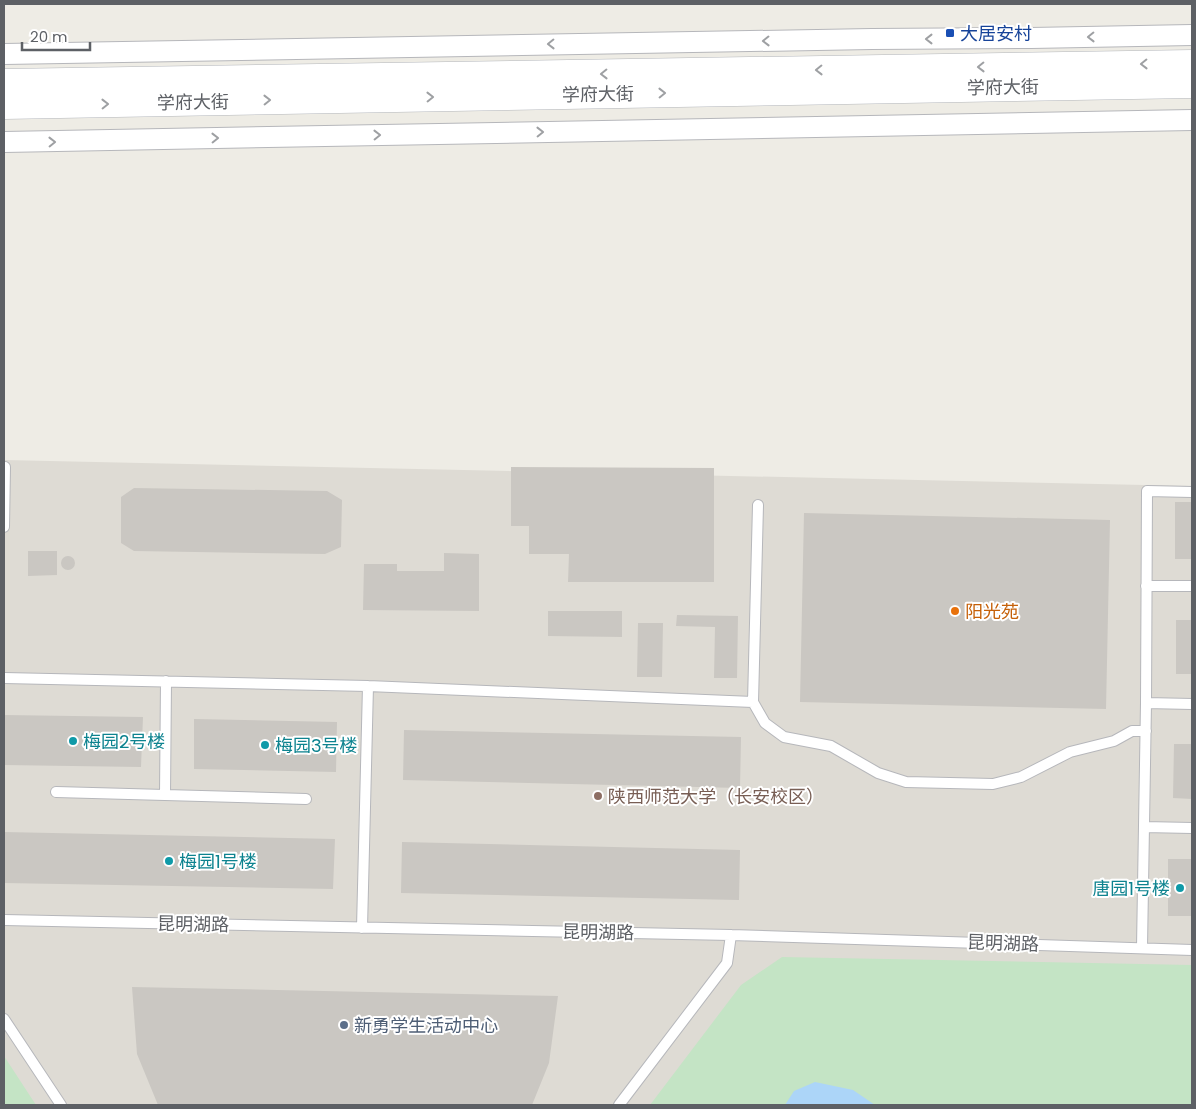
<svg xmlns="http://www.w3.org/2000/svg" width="1196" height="1109" font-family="Poppins,'Noto Sans SC',sans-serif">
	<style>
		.education { fill: #dedbd4 }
		.green { fill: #c4e4c5 }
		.water { fill: #acd5f8 }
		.building { fill: #cac7c2 }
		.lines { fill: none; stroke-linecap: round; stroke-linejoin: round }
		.service-casing { stroke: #b6b7bb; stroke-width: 12 }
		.minor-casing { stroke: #b6b7bb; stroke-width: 22 }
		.secondary-casing { stroke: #b4b7bc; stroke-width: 29 }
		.service { stroke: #fff; stroke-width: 10 }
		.minor { stroke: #fff; stroke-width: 20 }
		.secondary { stroke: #fff; stroke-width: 28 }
		.oneway { stroke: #9ea0a3 }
		.transit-dot { fill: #1a4fb4; stroke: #fff; stroke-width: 2 }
		.food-dot { fill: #e8710a; stroke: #fff; stroke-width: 2 }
		.culture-dot { fill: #0f9aa8; stroke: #fff; stroke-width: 2 }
		.education-dot { fill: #8d6e63; stroke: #fff; stroke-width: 2 }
		.service-dot { fill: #5c6f8a; stroke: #fff; stroke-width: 2 }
		.labels { text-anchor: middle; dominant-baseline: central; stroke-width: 4; stroke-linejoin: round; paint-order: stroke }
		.transit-label { font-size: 18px; fill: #164399; stroke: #fff; text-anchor: start }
		.street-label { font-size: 18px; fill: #5d6065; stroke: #fff }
		.food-label { font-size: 18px; fill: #c56008; stroke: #fff; text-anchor: start }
		.culture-label { font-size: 18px; fill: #0d838f; stroke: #fff; text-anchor: start }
		.education-label { font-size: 18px; fill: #785e54; stroke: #fff; text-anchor: start }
		.service-label { font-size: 18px; fill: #4e5e75; stroke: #fff; text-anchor: start }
	</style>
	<rect width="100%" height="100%" fill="#eeece5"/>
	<!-- education -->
	<path class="education" d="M4,460L1192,486V1105H4Z"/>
	<!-- green -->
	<path class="green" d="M782,957L1192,965V1105H650L741,985Z
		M4,1056L36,1105H4Z"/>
	<!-- water -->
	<path class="water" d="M815,1082L853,1090L875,1105H785L794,1091Z"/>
	<!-- building -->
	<path class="building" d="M511,467L714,468V582H568L569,554H529V526H511Z
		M134,488L327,491L342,500L341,547L325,554L134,551L121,543V497Z
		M1175,502H1192V559H1175Z
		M804,513L1110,520L1106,709L800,702Z
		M28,551H57V575L28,576Z
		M444,553L479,554V611L363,610L364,564H397V571H444Z
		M61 563a7 7 0 1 1 14 0a7 7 0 1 1-14 0Z
		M548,611H622V637L548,636Z
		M677,615L738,616L737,678H714L715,627L676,626Z
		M1176,620H1192V674H1176Z
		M638,623H663L662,677H637Z
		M4,715L143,717L141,767L4,765Z
		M194,719L337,722L336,772L194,769Z
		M404,730L741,737L740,788L403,780Z
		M1174,744H1192V799L1173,798Z
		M4,832L335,839L333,889L4,883Z
		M402,842L740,850L739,900L401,893Z
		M1168,859H1192V916H1168Z
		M132,987L558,996L549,1063L532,1105H158L137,1054Z"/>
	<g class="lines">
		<defs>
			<path id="service" d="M4,467H5L4,527
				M758,505L753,702L765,723L784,737L831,746L878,773L906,782L993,784L1021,777L1070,752L1114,741L1132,731H1146
				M1146,586H1192
				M4,678L368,686L753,702
				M1146,703L1192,704
				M56,792L165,795L166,681
				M165,795L306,799
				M1144,827L1192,828
				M4,920L731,935L1192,950
				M362,928L368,686
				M1142,948L1146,703L1147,491L1192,492
				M4,1019L61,1105
				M619,1105L727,963L731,935"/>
			<path id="minor" d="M4,54L872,39L1031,38L1192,35
				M4,142L1192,120"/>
			<path id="secondary" d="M4,83L1192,64
				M4,105L1192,84"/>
		</defs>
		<!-- service casing -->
		<use href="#service" class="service-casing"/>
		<!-- minor casing -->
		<use href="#minor" class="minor-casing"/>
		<!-- secondary casing -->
		<use href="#secondary" class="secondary-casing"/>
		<!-- service -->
		<use href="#service" class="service"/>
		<!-- minor -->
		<use href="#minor" class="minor"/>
		<!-- secondary -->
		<use href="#secondary" class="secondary"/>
	</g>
	<!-- one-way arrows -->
	<defs><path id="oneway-chevron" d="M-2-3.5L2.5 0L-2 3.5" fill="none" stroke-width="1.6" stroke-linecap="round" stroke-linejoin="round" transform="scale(1.25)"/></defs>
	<g class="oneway">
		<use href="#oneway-chevron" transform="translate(1091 37) rotate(179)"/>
		<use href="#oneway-chevron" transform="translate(929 39) rotate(180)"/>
		<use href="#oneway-chevron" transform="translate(766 41) rotate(179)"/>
		<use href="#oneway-chevron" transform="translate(551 44) rotate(179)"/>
		<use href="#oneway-chevron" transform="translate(1144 64) rotate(179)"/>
		<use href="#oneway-chevron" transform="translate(981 67) rotate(179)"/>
		<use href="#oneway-chevron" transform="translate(819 70) rotate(179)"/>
		<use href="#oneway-chevron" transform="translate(604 74) rotate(179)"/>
		<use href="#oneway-chevron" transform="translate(662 93) rotate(-1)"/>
		<use href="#oneway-chevron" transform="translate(430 97) rotate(-1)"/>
		<use href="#oneway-chevron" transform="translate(267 100) rotate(-1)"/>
		<use href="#oneway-chevron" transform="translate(105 104) rotate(-1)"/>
		<use href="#oneway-chevron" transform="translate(540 132) rotate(-1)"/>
		<use href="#oneway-chevron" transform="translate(377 135) rotate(-1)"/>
		<use href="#oneway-chevron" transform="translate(215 138) rotate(-1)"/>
		<use href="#oneway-chevron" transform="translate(52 142) rotate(-1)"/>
	</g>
	<!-- markers -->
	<rect class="transit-dot" x="945" y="28" width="10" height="10" rx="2.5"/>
	<circle class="food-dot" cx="955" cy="611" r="5"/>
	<g class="culture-dot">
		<circle cx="73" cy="741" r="5"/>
		<circle cx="265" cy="745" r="5"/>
		<circle cx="169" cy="861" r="5"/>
		<circle cx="1180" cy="888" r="5"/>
	</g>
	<circle class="education-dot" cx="598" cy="796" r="5"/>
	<circle class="service-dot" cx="344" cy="1025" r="5"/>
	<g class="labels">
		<!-- transit labels -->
		<g class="transit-label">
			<text x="960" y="33">大居安村</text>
		</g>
		<!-- street labels -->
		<g class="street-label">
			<text transform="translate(1003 87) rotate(-1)">学府大街</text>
			<text transform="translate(598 94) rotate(-1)">学府大街</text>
			<text transform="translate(193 102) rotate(-1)">学府大街</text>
			<text transform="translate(193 924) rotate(1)">昆明湖路</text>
			<text transform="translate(598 932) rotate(1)">昆明湖路</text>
			<text transform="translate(1003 943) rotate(2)">昆明湖路</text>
		</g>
		<!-- food labels -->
		<g class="food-label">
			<text x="965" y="611">阳光苑</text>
		</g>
		<!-- culture labels -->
		<g class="culture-label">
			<text x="83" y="741">梅园2号楼</text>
			<text x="275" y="745">梅园3号楼</text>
			<text x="179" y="861">梅园1号楼</text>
			<text x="1170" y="888" text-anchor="end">唐园1号楼</text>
		</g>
		<!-- education labels -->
		<g class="education-label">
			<text x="608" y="796">陕西师范大学（长安校区）</text>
		</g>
		<!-- service labels -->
		<g class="service-label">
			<text x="354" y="1025">新勇学生活动中心</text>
		</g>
	</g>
	<!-- border -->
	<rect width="1196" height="1109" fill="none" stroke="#5d6065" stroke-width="10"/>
	<!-- scale -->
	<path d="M22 42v8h68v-8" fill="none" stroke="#5d6065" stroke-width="2.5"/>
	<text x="30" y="42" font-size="15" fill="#5d6065" stroke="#ffffff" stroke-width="4" paint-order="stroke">20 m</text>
</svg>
